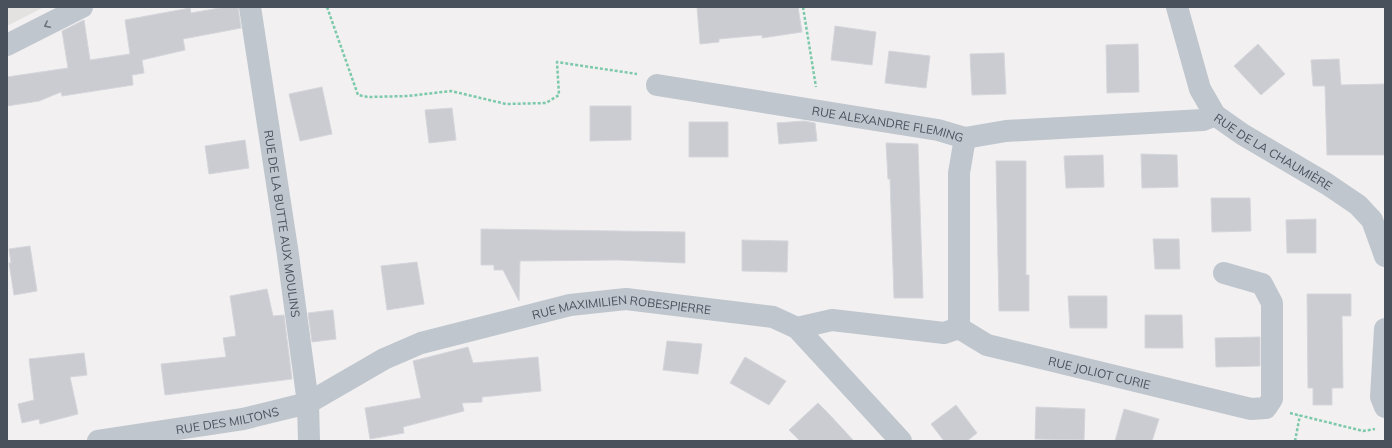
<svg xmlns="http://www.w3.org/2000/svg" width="1392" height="448" font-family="Mulish,sans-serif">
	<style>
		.education { fill: #e3e2e1 }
		.building { fill: #caccd2; stroke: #d5d6db }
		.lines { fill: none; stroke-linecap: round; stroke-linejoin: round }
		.path { stroke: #7cc9ac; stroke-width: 2.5; stroke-dasharray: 3 2; stroke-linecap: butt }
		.minor { stroke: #bfc6ce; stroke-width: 22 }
		.oneway { stroke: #6c747e }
		.labels { text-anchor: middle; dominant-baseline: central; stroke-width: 3; stroke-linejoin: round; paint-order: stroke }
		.street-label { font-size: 12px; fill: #49515c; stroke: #fff }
	</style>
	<rect width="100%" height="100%" fill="#f2f0f0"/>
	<!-- education -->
	<path class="education" d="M7,7H44L7,26Z"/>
	<!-- building -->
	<path class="building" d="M225,7H238L241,28L183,39L185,50L142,60L144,73L132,75L133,85L62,96L61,92L39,101L7,106V77L68,68L62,31L84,20L90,60L130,54L125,20L190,8L191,13Z
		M697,7H798L802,32L762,38V35L719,39V42L700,44Z
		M835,26L876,32L872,65L831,60Z
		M1138,44L1139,92L1107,93L1106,45Z
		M1258,44L1285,74L1261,95L1234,66Z
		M889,51L930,56L926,88L885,83Z
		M1004,53L1006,94L972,95L970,54Z
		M1339,59L1341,85L1385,84V155H1327L1325,86H1313L1311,60Z
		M322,87L332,134L300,141L289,94Z
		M590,106H631V140L590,141Z
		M452,108L456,140L429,143L425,110Z
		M804,121L815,123L817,141L779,144L777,123Z
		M689,122H728V157H689Z
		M245,140L249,168L209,174L205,146Z
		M886,143L918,144L923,298H894L890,179H888Z
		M1141,154L1177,155L1178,187L1142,188Z
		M1103,155L1104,187L1066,188L1064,156Z
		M996,161H1026V275H1029V311H999Z
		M1211,198H1250L1251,231L1212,232Z
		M1316,219V253H1287L1286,220Z
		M481,229L685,232V263L618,260L520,261L519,301L503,270H494V265H481Z
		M1153,239H1179L1180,269H1155Z
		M742,240L788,241L787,272L742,271Z
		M30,246L37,291L14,295L9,263H11L9,249Z
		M417,262L424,304L387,310L381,266Z
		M267,289L273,316L284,315L292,379L165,395L161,364L226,357L223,338L236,336L230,296Z
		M1307,294H1351V316H1342L1343,388H1332V405H1313V388H1308Z
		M1068,296H1107V328H1070Z
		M333,310L336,339L312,342L308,313Z
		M1145,315H1182L1183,348H1145Z
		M1260,337V366L1216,367L1215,338Z
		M667,341L702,344L698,374L663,370Z
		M468,347L473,363L538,357L541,391L482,397V402L462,403L464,411L403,427L404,433L370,439L365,408L421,398L413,361Z
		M84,353L87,375L70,377L78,414L40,424L39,419L22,423L18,404L34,400L29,359Z
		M745,357L786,381L769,405L730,383Z
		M818,403L828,413L854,441H800L789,430Z
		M956,405L977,433L967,441H944L931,424Z
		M1036,407L1085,409L1084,440L1035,439Z
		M1124,409L1159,419L1152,441H1115Z"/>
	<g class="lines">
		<!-- path -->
		<path class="path" d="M327,7L358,95L368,97L408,96L451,91L506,104L546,103L559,95L557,62L637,74
			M803,7L816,87
			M1290,413L1363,431L1375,429
			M1295,441L1300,415"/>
		<!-- minor -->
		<g class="minor">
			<path id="s1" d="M250,7L288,255L308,403L309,441"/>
			<path id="s2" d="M1177,7L1200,89L1215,115L1242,134L1327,184L1358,205L1372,220L1385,256"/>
			<path d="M7,45L82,7"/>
			<path id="s3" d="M657,85L938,130L965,138L1006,131L1203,120L1215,115"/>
			<path id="s4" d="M965,138L959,173V328L987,345L1251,409L1266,408L1272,399V303L1262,284L1224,273"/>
			<path d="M797,328L832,320L944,333L959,328"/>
			<path d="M1385,329L1381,397L1385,407"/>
			<path id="s5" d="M98,441L243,419L308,403L384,359L421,343L570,305L626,299L773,317L797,328L901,441"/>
		</g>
	</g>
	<!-- one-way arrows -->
	<defs><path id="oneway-chevron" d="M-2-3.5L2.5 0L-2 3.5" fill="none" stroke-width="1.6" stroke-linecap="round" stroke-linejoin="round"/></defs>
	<use class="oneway" href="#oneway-chevron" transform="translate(47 25) rotate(153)"/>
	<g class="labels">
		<!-- street labels -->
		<g class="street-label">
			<text stroke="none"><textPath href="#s3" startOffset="234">RUE ALEXANDRE FLEMING</textPath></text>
			<text stroke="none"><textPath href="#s2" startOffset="184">RUE DE LA CHAUMIÈRE</textPath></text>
			<text stroke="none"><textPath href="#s1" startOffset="219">RUE DE LA BUTTE AUX MOULINS</textPath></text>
			<text stroke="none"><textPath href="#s5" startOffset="547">RUE MAXIMILIEN ROBESPIERRE</textPath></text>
			<text stroke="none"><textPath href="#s4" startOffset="339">RUE JOLIOT CURIE</textPath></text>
			<text stroke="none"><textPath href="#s5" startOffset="131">RUE DES MILTONS</textPath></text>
		</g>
	</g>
	<!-- border -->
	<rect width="1392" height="448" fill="none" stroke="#49515c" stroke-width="16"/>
</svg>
